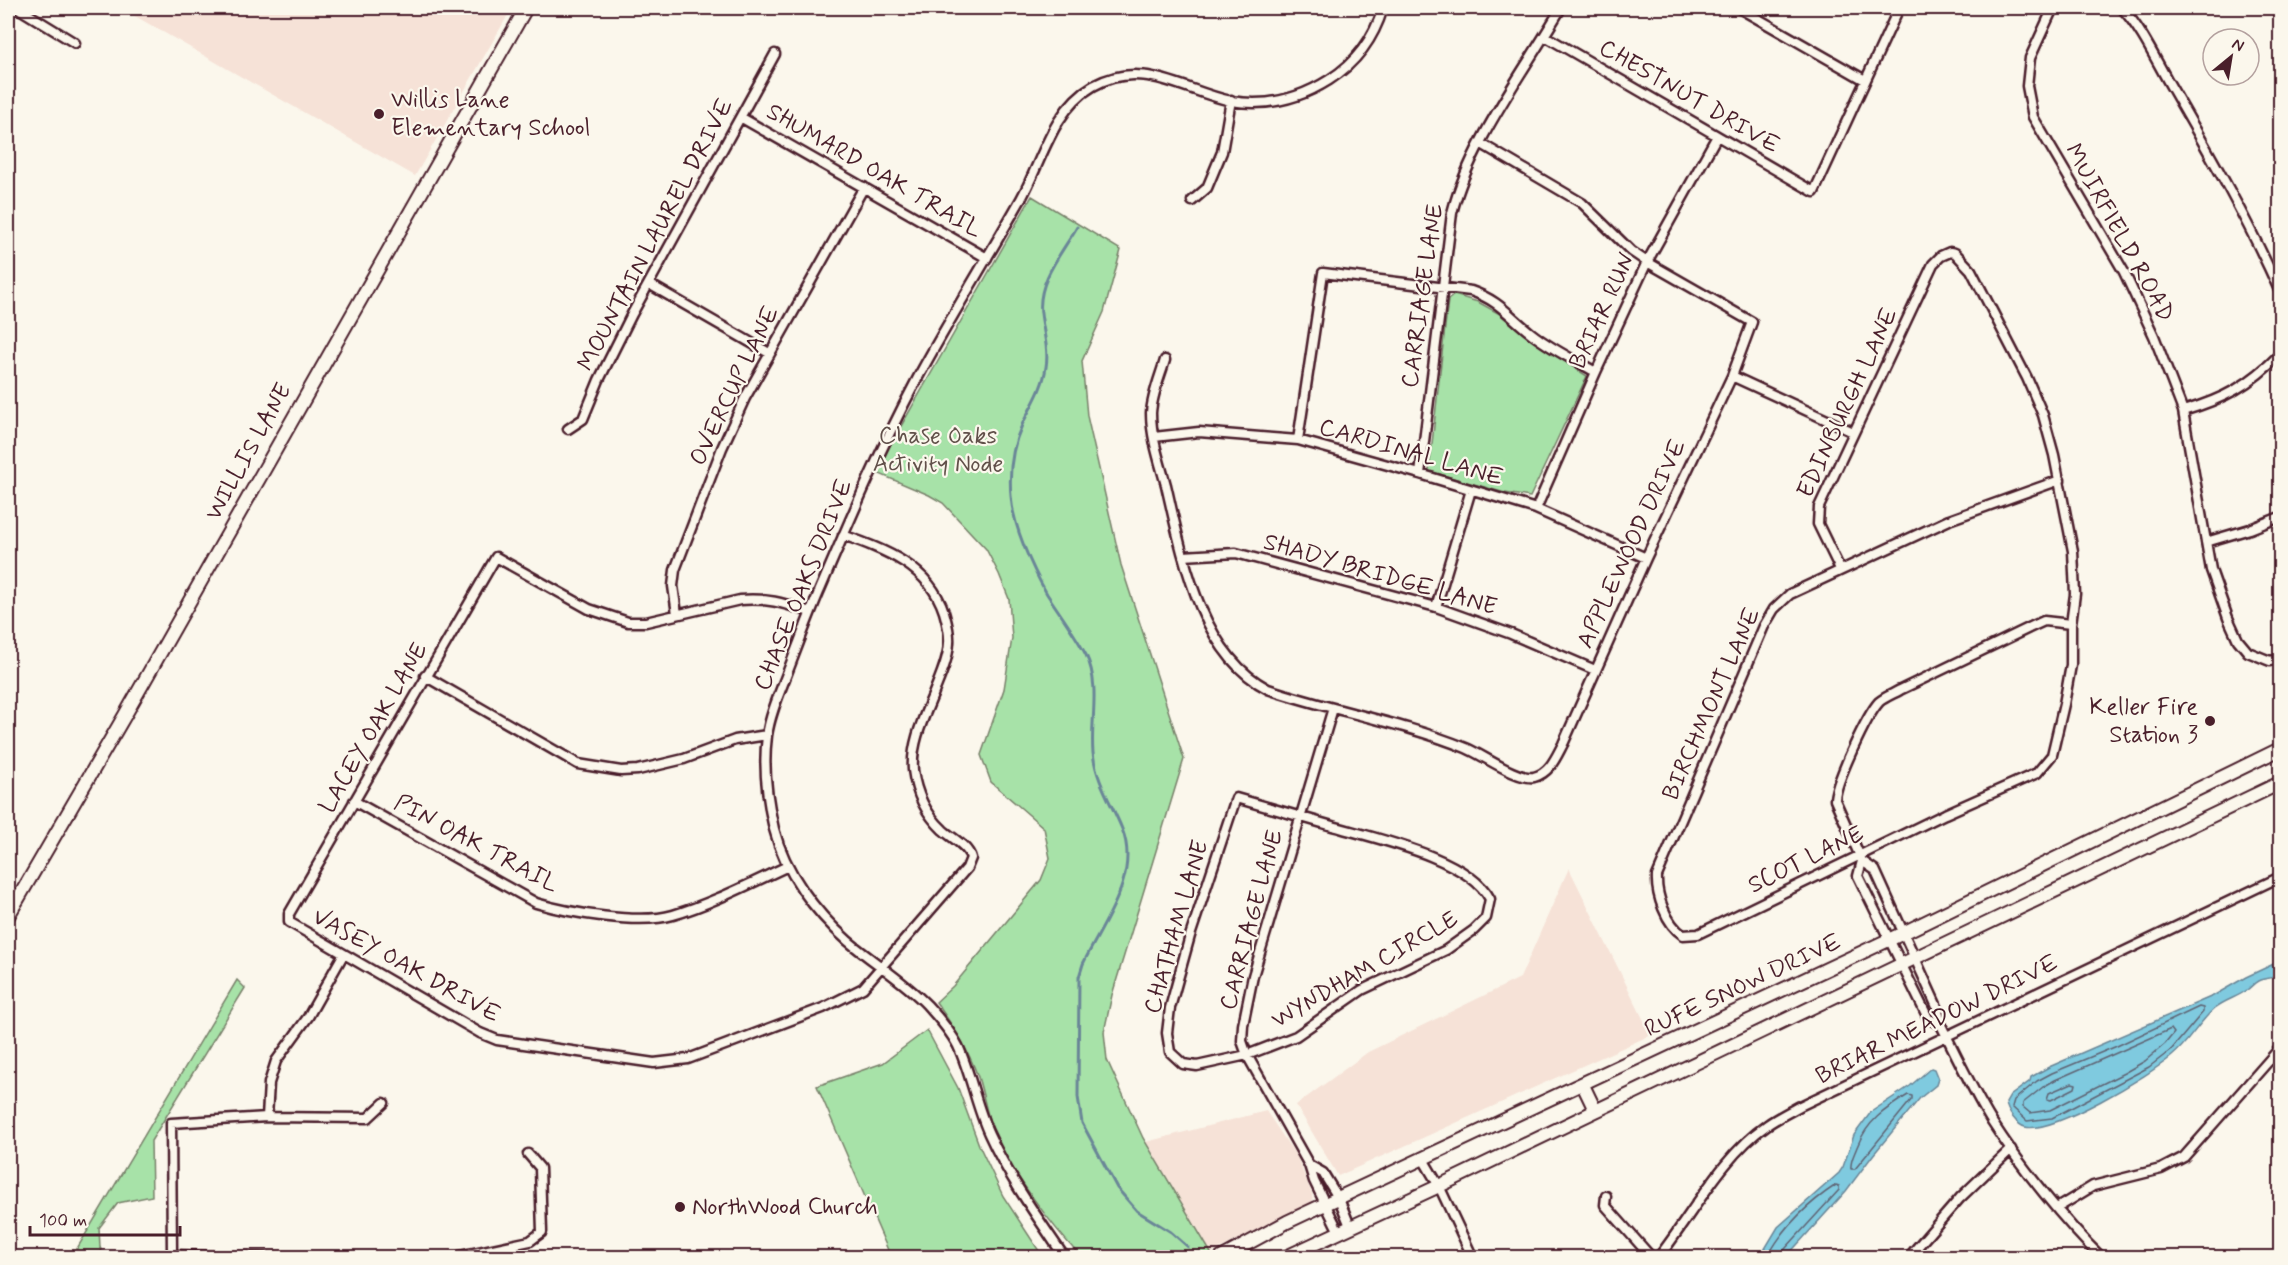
<svg xmlns="http://www.w3.org/2000/svg" width="2288" height="1265" font-family="Mynerve,sans-serif">
	<style>
		.built { fill: #f6e2d7 }
		.green { fill: #a7e2a8; stroke: #78806a; stroke-width: 1.5 }
		.water { fill: #7fcadf; stroke: #6a8697; stroke-width: 1.5 }
		.lines { fill: none; stroke-linecap: round; stroke-linejoin: round }
		.shore { stroke: #5f6373; stroke-width: 1.5 }
		.stream { stroke: #6a8697; stroke-width: 3 }
		.street-casing { stroke: #4a1f2b; stroke-width: 13 }
		.secondary-casing { stroke: #4a1f2b; stroke-width: 16 }
		.street { stroke: #fbf7ec; stroke-width: 8 }
		.secondary { stroke: #fbf7ec; stroke-width: 12 }
		.poi-dot { fill: #4a1f2b; stroke: #fbf7ec; stroke-width: 2 }
		.labels { text-anchor: middle; dominant-baseline: central; stroke-width: 4.5; stroke-linejoin: round; paint-order: stroke }
		.street-label { font-size: 24px; fill: #4a1f2b; stroke: #fbf7ec }
		.poi-label { font-size: 24px; fill: #4a1f2b; stroke: #fbf7ec; text-anchor: start }
		.park-label { font-size: 24px; fill: #61504a; stroke: #fbf7ec }
	</style>
	<rect width="100%" height="100%" fill="#fbf7ec"/>
	<filter id="ink" filterUnits="userSpaceOnUse"><feTurbulence type="fractalNoise" baseFrequency=".0167" numOctaves="2"/><feDisplacementMap in="SourceGraphic" scale="12" xChannelSelector="R" yChannelSelector="G"/><feConvolveMatrix kernelMatrix="1 2 1 2 8 2 1 2 1" color-interpolation-filters="sRGB"/></filter>
	<g filter="url(#ink)">
		<!-- built -->
		<path class="built" d="M121,8H512L415,176Z
			M1569,868L1651,1035L1338,1176L1296,1105L1368,1052L1520,978Z
			M1266,1111L1297,1157L1312,1194L1313,1202L1211,1253L1146,1142Z"/>
		<!-- green -->
		<path class="green" d="M1032,196L1121,250L1104,312L1082,361L1087,416L1121,565L1184,759L1112,995L1104,1032L1107,1060L1143,1138L1211,1253L1205,1257H1081C1052,1226 1006,1166 991,1126C986,1110 983,1093 978,1077C968,1049 953,1026 936,1002L953,986L1041,880L1050,858L1044,828L991,782L981,755L1004,689L1012,638L1009,599L999,574L986,549L943,503L929,495L875,472Z
			M1454,295L1478,302L1498,313L1527,337L1587,376L1530,497L1505,493L1429,471L1448,300Z
			M237,980L245,988L151,1141L152,1196L118,1203L99,1228L100,1247L104,1257H72Z
			M927,1030L958,1088L979,1145L1003,1196L1043,1257H891L817,1086L883,1063Z"/>
		<!-- water -->
		<path class="water" d="M2280,961V976C2274,978 2264,978 2258,981C2254,983 2251,987 2247,990C2238,997 2225,1000 2215,1008C2199,1022 2189,1042 2172,1056C2150,1075 2053,1134 2025,1127C2017,1125 2007,1111 2006,1103L2010,1096L2030,1081L2031,1077L2049,1067L2213,996L2246,977Z
			M1931,1068L1934,1069L1938,1079L1936,1085L1920,1098L1873,1155L1846,1191L1786,1257H1760L1778,1227L1839,1173L1843,1167L1854,1135L1871,1112L1910,1086Z"/>
		<g class="lines">
			<!-- shore -->
			<path class="shore" d="M2199,1007L2203,1008V1012L2171,1050L2149,1067L2052,1118L2027,1121L2012,1107L2014,1100L2037,1081L2052,1073L2117,1046Z
				M2171,1029L2174,1033L2165,1044L2145,1061L2124,1073L2050,1110L2030,1113L2023,1107V1103L2043,1087L2055,1080Z
				M2072,1083L2076,1084L2075,1088L2051,1100L2047,1099L2049,1093Z
				M1908,1095L1912,1096V1099L1855,1169H1851C1850,1161 1854,1155 1857,1147C1867,1121 1885,1109 1908,1095Z
				M1767,1258C1783,1228 1807,1204 1836,1185L1839,1186V1190L1785,1249L1782,1258"/>
			<!-- stream -->
			<path class="stream" d="M1077,227C1062,253 1037,281 1041,313C1043,331 1049,349 1046,367C1043,389 1031,406 1022,425C1012,447 1009,473 1011,496C1013,526 1032,568 1047,594C1060,614 1075,634 1086,655C1101,686 1090,721 1093,753C1096,781 1112,804 1122,829C1141,876 1102,924 1083,964L1079,977L1078,1097L1082,1123L1117,1188L1137,1211L1171,1232L1188,1247"/>
			<defs>
				<path id="street" d="M18,8L75,43
					M1739,8L1865,80
					M2053,8L2030,58L2027,86L2033,117L2124,272L2154,336L2183,411L2211,570L2228,618L2238,640L2248,652L2270,661L2280,659
					M2122,8C2143,31 2157,63 2173,90C2211,156 2249,222 2280,292
					M1545,36L1814,192L1899,8
					M742,118L987,258
					M1192,201L1207,188L1222,152L1231,100
					M649,284L769,353
					M1165,360C1160,377 1152,395 1151,413C1151,437 1160,463 1166,485C1182,554 1200,654 1268,689C1333,711 1402,722 1466,748C1483,755 1517,780 1534,777C1550,773 1556,757 1563,744L1646,558L1732,376L1752,322L1647,262L1631,251L1582,203L1480,143
					M1732,376L1853,432
					M2183,411C2224,399 2250,385 2280,354
					M568,429L583,419L599,380L632,314L775,54
					M1154,437L1199,432L1298,440L1420,474L1536,509L1646,558
					M1298,440L1323,273L1471,291C1500,301 1508,315 1531,333C1551,349 1574,360 1596,372
					M1420,474L1452,213C1470,142 1524,72 1561,8
					M1536,509L1596,372L1647,262L1717,136
					M2206,542L2250,529L2280,517
					M1183,556L1236,553L1436,607L1511,634L1595,670
					M1840,569L1818,524L1819,507L1933,264L1941,256L1950,252L1955,253L1971,270L2027,378L2043,415L2054,455L2073,551L2075,594L2071,624V665L2064,704L2052,755L2037,773L1945,814L1698,934L1683,935C1666,924 1656,895 1657,876L1764,626L1774,609L1790,594L1949,520L2060,480
					M1436,607L1471,490
					M810,612C783,603 770,598 740,600L646,622H628L589,609L496,557L289,914V922L480,1033L497,1040L654,1063L688,1059L823,1008L863,988L967,868L971,858C968,846 952,838 943,830C926,814 916,793 913,770C911,744 923,719 933,695C939,679 948,661 949,643C950,632 947,623 944,612C929,566 885,550 843,535
					M677,614L673,586L675,570L722,448L745,398L864,187
					M2071,624L2044,621L2033,626L1900,690C1893,694 1885,697 1879,702C1867,715 1835,783 1835,800L1862,861L1875,870L1938,1009L1941,1025C1957,1057 1973,1091 1992,1122C2021,1167 2064,1221 2102,1258
					M425,676L578,764L621,771L638,770L684,759L735,740L767,735
					M1333,708L1253,976L1243,1025L1242,1041L1247,1055L1309,1165L1314,1181L1339,1232
					M1236,798C1267,807 1298,816 1329,825C1373,838 1468,857 1490,899L1486,918L1474,930L1446,950L1362,990L1296,1036L1247,1055L1197,1066L1183,1064L1170,1052L1167,1033L1170,1008L1190,936Z
					M354,801L536,903C569,913 640,925 673,915C713,903 751,883 788,866
					M1862,861L1858,876L1928,1018L1941,1025
					M267,1117L269,1083L276,1061L308,1017L343,955
					M1423,1159L1439,1186L1473,1258
					M1309,1165L1323,1173L1339,1199L1350,1226
					M1606,1196L1605,1205L1652,1258
					M2057,1208L2093,1186L2161,1169L2184,1157L2280,1048
					M281,1258L172,1255L171,1123L267,1117L368,1118L384,1103
					M450,1258L530,1241L542,1232L540,1168L528,1154
					M1065,1258C1038,1218 1009,1178 989,1134C976,1106 971,1074 958,1046C951,1032 938,1017 927,1005C904,981 874,963 848,941C815,912 785,872 774,829C767,799 763,766 767,736C770,714 780,692 788,671C798,645 808,618 819,592C849,522 879,451 915,383C948,321 986,261 1021,199C1042,161 1053,109 1093,86C1143,58 1183,91 1231,101C1266,107 1299,99 1329,80C1356,63 1374,38 1383,8
					M1658,1258C1692,1215 1722,1156 1767,1125C1777,1118 1789,1112 1800,1106L2280,877
					M1908,1258L1960,1198L2011,1149"/>
				<path id="secondary" d="M8,916L125,715L526,8
					M1583,1085L1595,1110
					M1221,1258L1287,1222L1897,936L2280,749
					M1284,1258L1439,1186L2280,783"/>
			</defs>
			<!-- street casing -->
			<use href="#street" class="street-casing"/>
			<!-- secondary casing -->
			<use href="#secondary" class="secondary-casing"/>
			<!-- street -->
			<use href="#street" class="street"/>
			<!-- secondary -->
			<use href="#secondary" class="secondary"/>
		</g>
	</g>
	<!-- markers -->
	<g class="poi-dot">
		<circle cx="379" cy="114" r="6"/>
		<circle cx="2210" cy="721" r="6"/>
		<circle cx="680" cy="1207" r="6"/>
	</g>
	<g class="labels">
		<!-- street labels -->
		<g class="street-label">
			<text transform="translate(1689 97) rotate(30)">CHESTNUT DRIVE</text>
			<text transform="translate(874 171) rotate(30)">SHUMARD OAK TRAIL</text>
			<text transform="translate(2119 233) rotate(61)">MUIRFIELD ROAD</text>
			<text transform="translate(656 235) rotate(-62)">MOUNTAIN LAUREL DRIVE</text>
			<text transform="translate(1423 296) rotate(-82)">CARRIAGE LANE</text>
			<text transform="translate(1603 311) rotate(-65)">BRIAR RUN</text>
			<text transform="translate(735 386) rotate(-64)">OVERCUP LANE</text>
			<text transform="translate(1848 403) rotate(-65)">EDINBURGH LANE</text>
			<text transform="translate(249 452) rotate(-61)">WILLIS LANE</text>
			<text transform="translate(1411 453) rotate(16)">CARDINAL LANE</text>
			<text transform="translate(1632 544) rotate(-65)">APPLEWOOD DRIVE</text>
			<text transform="translate(1380 575) rotate(16)">SHADY BRIDGE LANE</text>
			<text transform="translate(804 585) rotate(-68)">CHASE OAKS DRIVE</text>
			<text transform="translate(1712 704) rotate(-66)">BIRCHMONT LANE</text>
			<text transform="translate(374 728) rotate(-60)">LACEY OAK LANE</text>
			<text transform="translate(476 844) rotate(28)">PIN OAK TRAIL</text>
			<text transform="translate(1806 860) rotate(-26)">SCOT LANE</text>
			<text transform="translate(1252 920) rotate(-75)">CARRIAGE LANE</text>
			<text transform="translate(1177 927) rotate(-74)">CHATHAM LANE</text>
			<text transform="translate(406 966) rotate(29)">VASEY OAK DRIVE</text>
			<text transform="translate(1365 970) rotate(-30)">WYNDHAM CIRCLE</text>
			<text transform="translate(1743 986) rotate(-25)">RUFE SNOW DRIVE</text>
			<text transform="translate(1937 1020) rotate(-26)">BRIAR MEADOW DRIVE</text>
		</g>
		<!-- poi labels -->
		<g class="poi-label">
			<text x="391" y="100">Willis Lane<tspan x="391" dy="28">Elementary School</tspan></text>
			<text x="2198" y="707" text-anchor="end">Keller Fire<tspan x="2198" dy="28">Station 3</tspan></text>
			<text x="692" y="1207">NorthWood Church</text>
		</g>
		<!-- park labels -->
		<g class="park-label">
			<text x="938" y="436">Chase Oaks<tspan x="938" dy="28">Activity Node</tspan></text>
		</g>
	</g>
	<!-- margin -->
	<rect width="2288" height="1265" fill="none" stroke="#fbf7ec" stroke-width="30"/>
	<rect x="15" y="15" width="2258" height="1235" fill="none" stroke="#4a1f2b" stroke-width="2" filter="url(#ink)"/>
	<!-- north arrow -->
	<g transform="translate(2231 57) rotate(30)"><circle r="28" fill="#fbf7ec" stroke="#b4a19f" stroke-width="1.5"/>
	<path d="M0-4.5L10 22L0 15L-10 22Z" fill="#4a1f2b"/>
	<text y="-9" font-size="16" font-weight="bold" text-anchor="middle" fill="#4a1f2b">N</text>
	</g>
	<!-- scale -->
	<path d="M30 1226v9h150v-9" fill="none" stroke="#4a1f2b" stroke-width="3"/>
	<text x="39" y="1226" font-size="18" fill="#4a1f2b" stroke="#fbf7ec" stroke-width="4.5" paint-order="stroke">100 m</text>
</svg>
